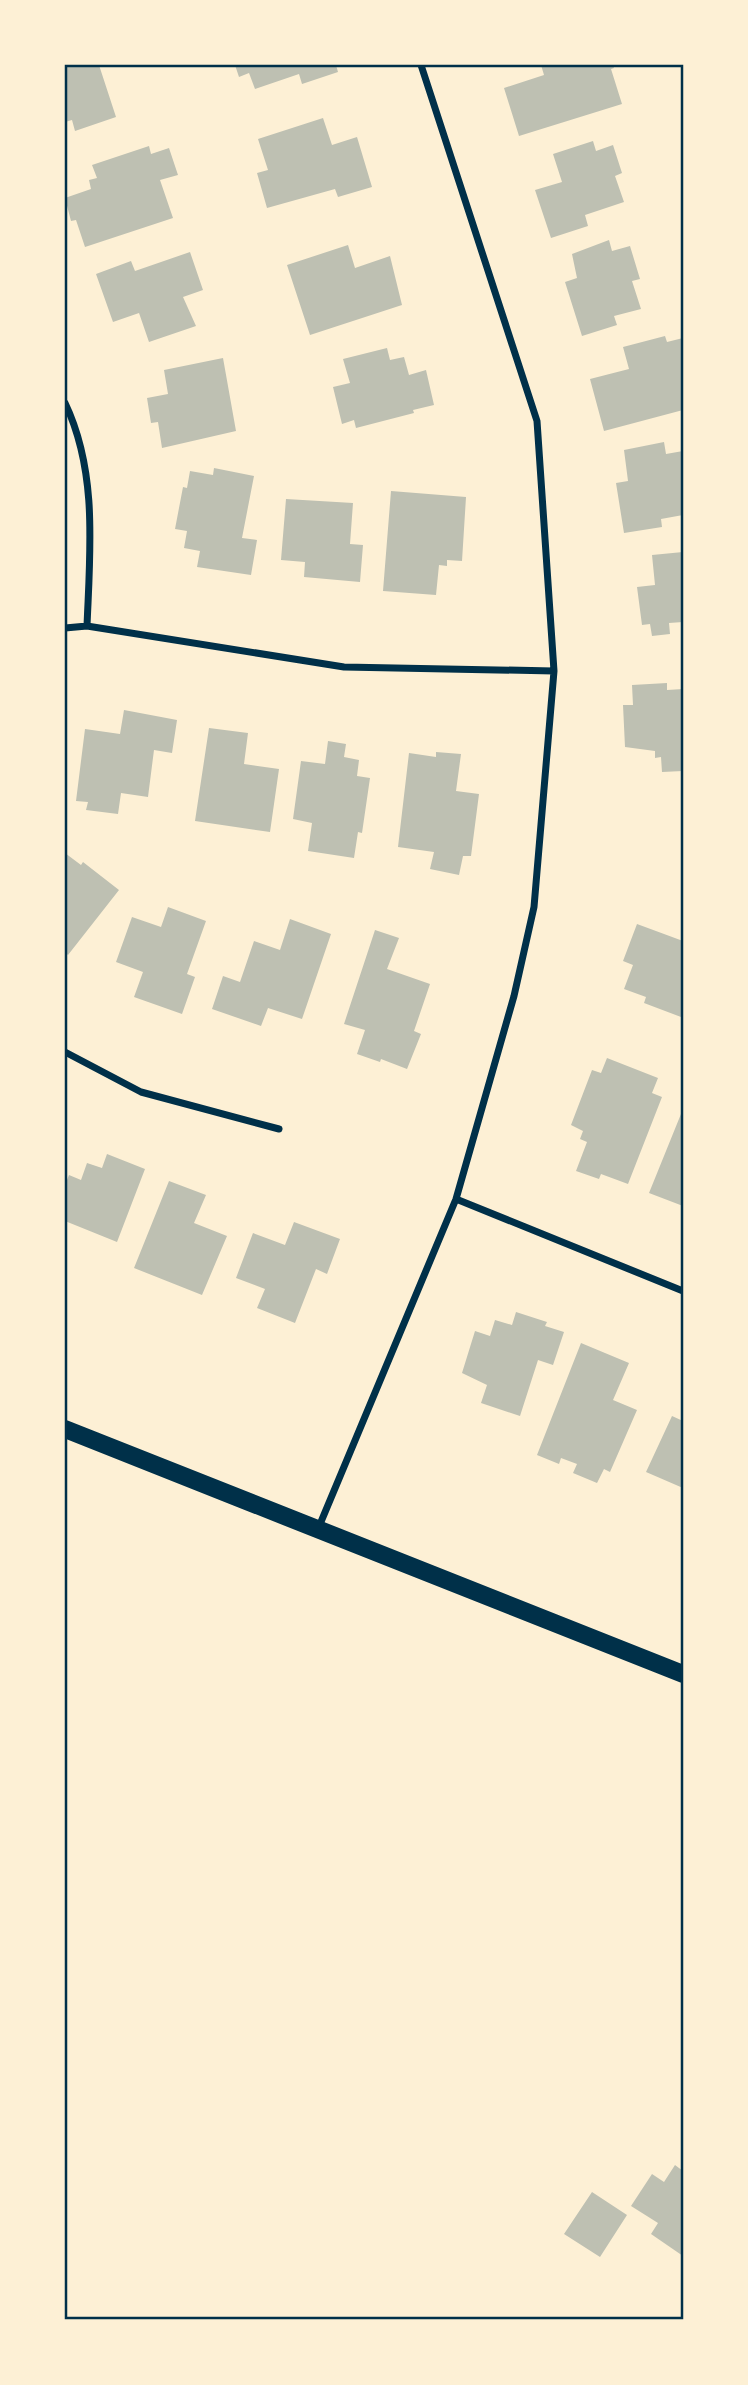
<svg xmlns="http://www.w3.org/2000/svg" width="748" height="2385" font-family="Overpass,sans-serif">
	<style>
		.building { fill: #bec0b2 }
		.lines { fill: none; stroke-linecap: round; stroke-linejoin: round }
		.minor { stroke: #003049; stroke-width: 7 }
		.primary { stroke: #003049; stroke-width: 18 }
		.neatline { fill: none; stroke: #003049; stroke-width: 2.5 }
	</style>
	<rect width="100%" height="100%" fill="#fdf0d5"/>
	<!-- building -->
	<path class="building" d="M65,65H99L116,117L75,131L72,120L65,122Z
		M235,65H336L338,72L302,84L299,74L255,89L249,73L239,77Z
		M541,65H613L614,68L611,69L622,104L519,136L504,88L544,75Z
		M323,118L332,145L357,137L372,187L338,197L335,189L267,208L257,173L268,170L258,139Z
		M593,141L596,151L613,145L622,173L615,176L624,202L585,215L588,226L551,238L535,190L562,182L553,154Z
		M149,146L151,154L169,148L178,175L160,180L173,218L85,247L76,220L71,221L65,198L91,189L89,180L97,178L92,165Z
		M609,240L612,251L630,246L640,279L632,281L641,309L614,316L617,325L582,336L565,282L577,278L572,254Z
		M348,245L355,268L390,256L402,305L310,335L287,265Z
		M190,252L203,290L183,297L196,326L149,342L139,313L113,322L96,274L131,261L135,271Z
		M665,336L667,342L683,338V410L604,431L590,379L629,369L623,347Z
		M387,348L390,360L404,357L409,375L426,370L434,405L413,410L414,413L356,428L354,420L342,424L333,387L350,383L343,359Z
		M223,358L236,431L162,448L158,422L151,423L147,398L168,394L164,370Z
		M664,442L666,454L683,451V515L661,519L662,527L624,533L616,483L628,481L624,450Z
		M214,468L254,476L242,538L257,540L251,575L197,567L200,551L184,548L187,531L175,529L183,487L187,488L190,471L213,475Z
		M391,491L466,497L462,561L447,560V566L439,565L436,595L383,591Z
		M286,499L353,503L350,544L363,545L360,582L304,577L305,562L281,560Z
		M683,552V622L669,623L670,634L652,636L650,624L642,625L637,587L655,585L652,555Z
		M667,683V690L683,689V771L662,772L661,757L655,758V751L625,747L623,705H633L632,685Z
		M124,710L177,720L172,753L154,750L148,797L121,793L118,814L86,810L88,802L76,801L85,729L120,734Z
		M209,728L248,733L244,764L279,769L270,832L195,821Z
		M328,741L346,744L344,757L359,760L357,776L370,778L362,833L358,832L354,858L308,851L312,823L293,819L301,761L325,764Z
		M436,752L461,754L456,791L479,794L471,856H463L459,875L430,869L434,852L398,847L409,753L436,757Z
		M65,853L81,865L83,862L119,890L68,955L65,952Z
		M168,907L206,921L187,974L195,977L182,1014L134,997L143,972L116,962L132,917L161,927Z
		M290,919L331,934L302,1019L268,1008L261,1026L212,1009L223,976L240,982L254,941L280,950Z
		M637,924L683,941L681,1017L644,1003L646,997L624,989L633,965L623,961Z
		M375,930L399,938L387,969L430,984L414,1031L421,1034L407,1069L381,1059L380,1062L357,1054L365,1030L344,1024Z
		M607,1058L658,1078L652,1093L662,1097L628,1184L601,1174L599,1179L576,1171L587,1142L580,1139L583,1131L571,1125L592,1070L601,1073Z
		M683,1109V1206L649,1193Z
		M107,1154L145,1169L117,1242L65,1221V1185L69,1175L81,1180L87,1163L102,1168Z
		M169,1181L206,1195L194,1223L227,1236L202,1295L134,1268Z
		M294,1222L340,1239L327,1274L316,1269L295,1323L257,1308L265,1289L236,1278L253,1233L285,1245Z
		M516,1312L547,1322L545,1326L564,1332L553,1365L538,1360L520,1416L481,1403L487,1385L462,1373L475,1331L490,1336L495,1320L512,1325Z
		M581,1343L629,1363L613,1400L637,1410L610,1472L604,1469L597,1483L573,1473L577,1464L561,1458L559,1464L537,1455Z
		M672,1416L683,1421V1488L646,1472Z
		M675,2165L683,2171V2256L651,2234L658,2223L631,2206L652,2174L664,2182Z
		M592,2192L627,2215L600,2257L564,2234Z"/>
	<g class="lines">
		<!-- minor -->
		<path class="minor" d="M65,403C98,472 90,551 87,626
			M65,628L87,626L344,667L554,671
			M65,1052L141,1092L279,1129
			M456,1199L683,1291
			M318,1529L456,1199L514,996L534,907L554,671L537,421L421,65"/>
		<!-- primary -->
		<path class="primary" d="M65,1429L683,1674"/>
	</g>
	<!-- border -->
	<rect width="748" height="2385" fill="none" stroke="#fdf0d5" stroke-width="133"/>
	<rect x="66" y="66" width="616" height="2252" class="neatline"/>
</svg>
